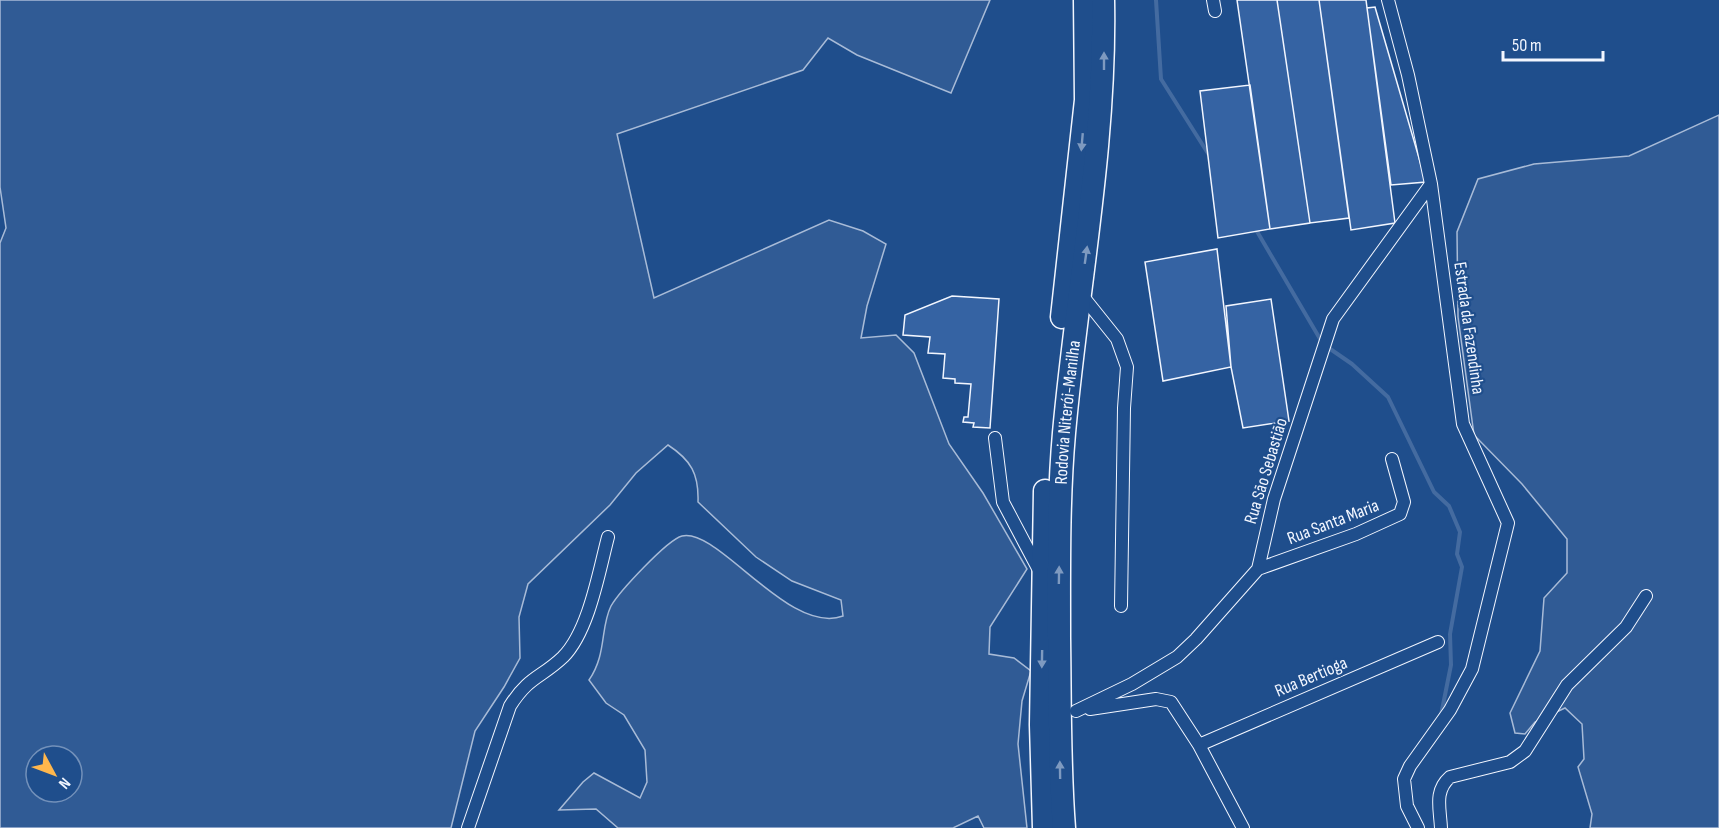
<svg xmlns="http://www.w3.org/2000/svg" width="1719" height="828" font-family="'Sofia Sans Condensed',sans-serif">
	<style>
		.green { fill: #305b95; stroke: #a8bbd7; stroke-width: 1.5; fill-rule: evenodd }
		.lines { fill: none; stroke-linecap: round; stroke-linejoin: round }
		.stream { stroke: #446ba0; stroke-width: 4 }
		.building { fill: #3563a3; stroke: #f2f6ff; stroke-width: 1.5 }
		.street-casing { stroke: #f2f6ff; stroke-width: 14 }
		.highway-casing { stroke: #f2f6ff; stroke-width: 25 }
		.street { stroke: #1f4e8c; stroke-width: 12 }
		.highway { stroke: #1f4e8c; stroke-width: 22 }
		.oneway { fill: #7e9ac0 }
		.labels { text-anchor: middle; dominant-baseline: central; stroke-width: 4.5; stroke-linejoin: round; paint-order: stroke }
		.street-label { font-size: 18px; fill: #f2f6ff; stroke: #1f4e8c }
	</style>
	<rect width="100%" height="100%" fill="#1f4e8c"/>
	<!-- green -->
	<path class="green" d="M0,0H990L951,93L857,55L828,38L803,70L617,134L654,298L829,220L863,231L886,244L867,306L861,338L896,335L914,353L949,444L983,493L1027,569L990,627L989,654L1014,658L1031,671L1022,701L1018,744L1027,828H984L978,816L953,828H618L596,809L559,810L583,782L594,773L640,798L647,782L645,750L624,715L606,703L589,680C607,654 600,628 611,606C619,592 667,540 682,536C718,527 789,636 843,616L841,600L792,581L756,557L698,502C699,474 691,460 668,445L636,473L610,505L528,584L519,617L520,658L504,687L475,731L451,828H0V243L6,228L0,187ZM36,756H72V792H36Z
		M1719,115V828H1590L1592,814L1578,767L1584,759L1582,724L1565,708L1535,722L1525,734L1515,733L1510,713L1540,651L1544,598L1567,573V539L1522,484L1474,435L1458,317L1457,232L1478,179L1534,164L1629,156Z"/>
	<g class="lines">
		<!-- stream -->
		<path class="stream" d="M1156,0L1161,79L1209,155
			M1255,228L1323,344L1352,364L1388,397L1434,492L1449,506L1460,532L1457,554L1462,567L1450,634L1451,665L1441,715"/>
	</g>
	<!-- building -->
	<path class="building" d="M1237,0H1277L1310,223L1270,229Z
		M1277,0H1319L1349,218L1310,223Z
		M1319,0H1366L1395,223L1351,230Z
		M1375,7L1426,182L1391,185L1367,8Z
		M1250,85L1270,229L1218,238L1200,91Z
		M1217,249L1231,367L1163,381L1145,262Z
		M952,296L999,299L990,428L973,427L974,423L963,422L964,417H968L971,384L955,383V379L943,378L945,354L928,353L930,337L903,335L905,315Z
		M1271,299L1289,421L1243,428L1231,367L1226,306Z"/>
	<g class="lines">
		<defs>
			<path id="street" d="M1213,0L1215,11
				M1388,0L1408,75L1431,184L1463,424L1508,523L1472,669L1450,710L1410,766L1404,779L1407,806L1418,828
				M1081,294L1117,339L1127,367L1124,408L1121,606
				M995,438L1003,502L1041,574
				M1258,569L1356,534L1400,514L1404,502L1392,459
				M1090,709L1156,699L1171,702L1199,745L1243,828
				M1076,711L1132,684L1177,657L1196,639L1258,569L1274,499L1333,319L1431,184
				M1199,745L1438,642
				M468,828L510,706C529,676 541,678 563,657C589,631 599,571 608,537
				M1441,828C1440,808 1434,791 1450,777L1510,762L1525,751L1567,685L1626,627L1646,596"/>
			<g id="highway">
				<path d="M1062,317L1086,100L1085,0"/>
				<path d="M1044,828L1041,725L1045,491"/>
				<path id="s1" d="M1064,828C1059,765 1060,701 1059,638C1059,570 1058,501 1064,433C1077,288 1106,146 1103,0"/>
			</g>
		</defs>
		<!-- street casing -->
		<use href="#street" class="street-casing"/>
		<!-- highway casing -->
		<use href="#highway" class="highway-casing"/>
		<!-- street -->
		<use href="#street" class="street"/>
		<!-- highway -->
		<use href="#highway" class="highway"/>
	</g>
	<!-- one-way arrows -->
	<defs><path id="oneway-solid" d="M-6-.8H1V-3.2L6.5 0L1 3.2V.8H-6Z" transform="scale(1.5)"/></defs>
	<g class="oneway">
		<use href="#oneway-solid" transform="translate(1104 61) rotate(-90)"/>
		<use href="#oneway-solid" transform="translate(1082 142) rotate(95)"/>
		<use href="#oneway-solid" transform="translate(1086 255) rotate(-82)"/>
		<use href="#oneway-solid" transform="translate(1059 575) rotate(-89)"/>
		<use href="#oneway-solid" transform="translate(1042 659) rotate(91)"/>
		<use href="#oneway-solid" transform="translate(1060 770) rotate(-91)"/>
	</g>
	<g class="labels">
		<!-- street labels -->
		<g class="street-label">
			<text transform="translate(1469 328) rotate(82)">Estrada da Fazendinha</text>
			<text stroke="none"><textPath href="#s1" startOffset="416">Rodovia Niterói-Manilha</textPath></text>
			<text transform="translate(1266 471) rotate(-73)">Rua São Sebastião</text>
			<text transform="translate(1333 522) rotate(-21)">Rua Santa Maria</text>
			<text transform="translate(1311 677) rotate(-23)">Rua Bertioga</text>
		</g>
	</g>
	<!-- north arrow -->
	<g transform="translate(54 774) rotate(131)"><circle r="28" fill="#1f4e8c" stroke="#7391ba" stroke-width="1.5"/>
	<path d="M0-4.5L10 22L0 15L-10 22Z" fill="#ffb74d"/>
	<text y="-9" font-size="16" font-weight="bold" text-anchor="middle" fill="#f2f6ff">N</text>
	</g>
	<!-- scale -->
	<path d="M1503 51v9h100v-9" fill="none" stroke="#f2f6ff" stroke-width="3"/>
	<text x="1512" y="51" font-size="18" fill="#f2f6ff" stroke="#1f4e8c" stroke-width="4.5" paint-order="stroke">50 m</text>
</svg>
